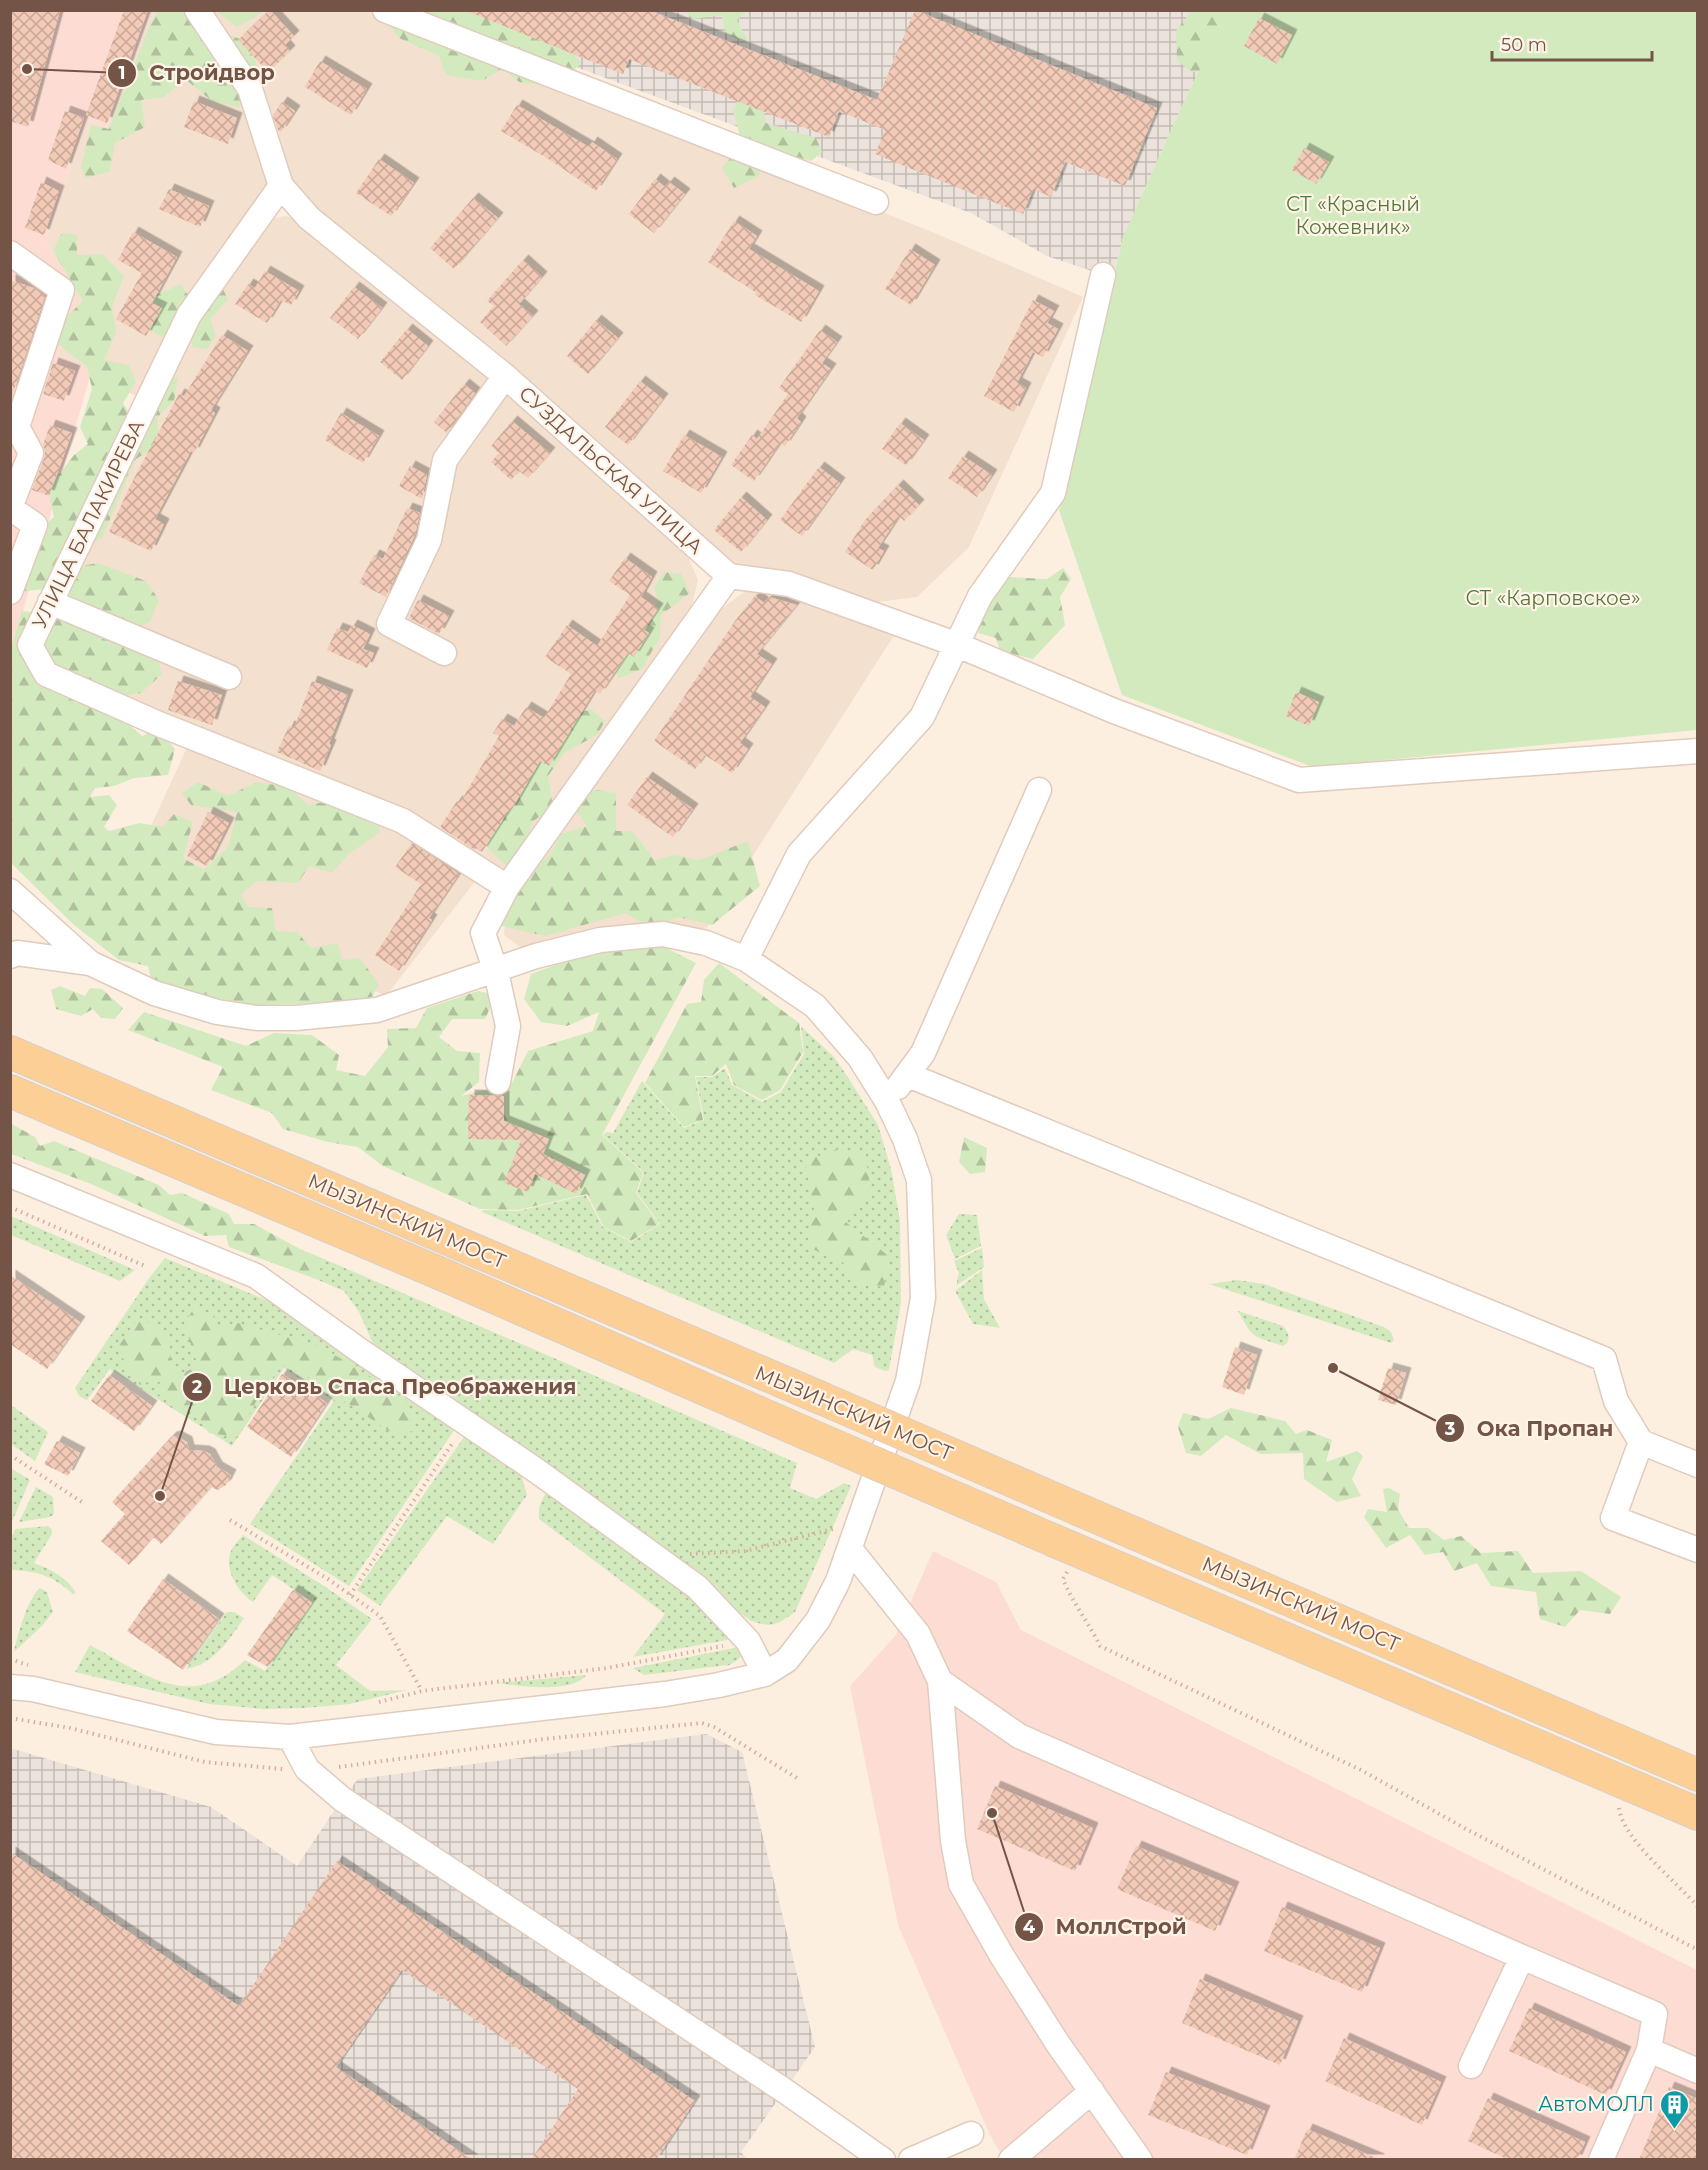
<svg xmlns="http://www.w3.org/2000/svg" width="1708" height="2170" font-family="Montserrat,sans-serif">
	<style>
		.residential { fill: #f4e0cf }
		.commercial { fill: #fdddd3 }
		.industrial { fill: url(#industrial-grid) }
		.grass { fill: url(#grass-dots) }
		.forest { fill: url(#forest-firs) }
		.garden { fill: #d3eabf }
		.building { fill: url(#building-cross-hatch); filter: url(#shadow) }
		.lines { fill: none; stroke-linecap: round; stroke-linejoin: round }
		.minor-casing { stroke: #e0cbbc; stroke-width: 27 }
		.major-casing { stroke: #d8cfcb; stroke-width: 34 }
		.path { stroke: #d6ae9b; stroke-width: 4; stroke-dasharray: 1.5 4.5; stroke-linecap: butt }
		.minor { stroke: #fff; stroke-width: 24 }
		.major { stroke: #fccf97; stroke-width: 32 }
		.major-bridge-casing { stroke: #d8cfcb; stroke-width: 34; stroke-linecap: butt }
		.major-bridge { stroke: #fccf97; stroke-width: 32 }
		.labels { text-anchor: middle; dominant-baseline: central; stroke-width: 4.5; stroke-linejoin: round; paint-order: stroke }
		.park-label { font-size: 20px; fill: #54793f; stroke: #fff4e7 }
		.street-label { font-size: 20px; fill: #735447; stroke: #fff4e7 }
		.culture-label { font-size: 20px; fill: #0d838f; stroke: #fff4e7; text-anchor: end }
		.leader { fill: none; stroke: #735447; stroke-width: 2 }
		.callout-dot { fill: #735447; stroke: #fff4e7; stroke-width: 2 }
		.mark-label { font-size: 18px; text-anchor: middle; font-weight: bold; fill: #fff }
		.callout-label { font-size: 21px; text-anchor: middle; font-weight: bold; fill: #735447; stroke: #fff4e7; stroke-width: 4.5; stroke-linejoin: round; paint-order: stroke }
	</style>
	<defs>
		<pattern id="industrial-grid" width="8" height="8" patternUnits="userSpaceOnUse" patternTransform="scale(1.5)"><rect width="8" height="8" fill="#ebe2dc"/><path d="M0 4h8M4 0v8" fill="none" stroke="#c3bab4"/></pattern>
		<pattern id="grass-dots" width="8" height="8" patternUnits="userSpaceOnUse" patternTransform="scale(1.5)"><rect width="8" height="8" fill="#d3eabf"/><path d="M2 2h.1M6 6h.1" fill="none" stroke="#b0c09d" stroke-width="1.8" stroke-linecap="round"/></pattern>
		<pattern id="forest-firs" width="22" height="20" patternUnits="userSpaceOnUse" patternTransform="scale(1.5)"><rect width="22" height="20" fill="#d3eabf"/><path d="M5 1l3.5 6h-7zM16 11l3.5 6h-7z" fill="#b0c09d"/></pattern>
		<pattern id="building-cross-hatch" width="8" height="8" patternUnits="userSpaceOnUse" patternTransform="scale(1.5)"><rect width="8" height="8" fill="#f2cab7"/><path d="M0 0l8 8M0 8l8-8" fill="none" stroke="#c8a797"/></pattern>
		<filter id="shadow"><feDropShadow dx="5.5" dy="-5.5" stdDeviation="0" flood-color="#0004"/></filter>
	</defs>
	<rect width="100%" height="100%" fill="#fcefe0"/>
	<!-- residential -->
	<path class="residential" d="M152,11H175L243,90L269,182L180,311L138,397L57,358L76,302L46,239L87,120L108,127Z
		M203,11H367L930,231L1083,297L969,547L917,597L877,602L796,575L728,563L312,210L294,183L258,86Z
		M286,216L303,224L490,378L686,552L698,580L689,617L515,868L500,872L70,676L43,644L195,319L268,219Z
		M748,589H780L895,634L706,929L665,923L602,928L524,950L504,935L506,908L713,615Z
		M189,743L401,826L477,879L386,996L129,874Z"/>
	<!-- commercial -->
	<path class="commercial" d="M11,11H152L108,127L87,120L46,239L77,302L57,357L91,373L11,653Z
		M933,1551L996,1582L1021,1630L1697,1970V2159H1004L990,2135L898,1925L850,1686L896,1635Z"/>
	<!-- industrial -->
	<path class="industrial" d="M424,11H1229L1186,97L1123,237L1113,278L1047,256L971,213Z
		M706,1734L742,1752L815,2047L741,2152L747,2159H11L10,1748L211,1807L297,1866L342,1799L358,1779Z"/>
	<!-- grass -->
	<path class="grass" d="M801,1026L834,1057L849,1079L878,1125L891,1169L900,1220L901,1303L889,1370L885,1371L875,1367L872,1355L853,1349L834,1363L482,1212L483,1210L518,1211L586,1195L603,1227L631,1242L660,1224L637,1193L644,1172L603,1135L606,1132L613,1133L642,1081L684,1128L704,1120L696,1077H712L725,1068L732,1085L762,1102L781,1092L804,1054Z
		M959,1214L977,1215L981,1246L955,1259L946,1235Z
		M11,1216L135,1270L120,1281L11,1235Z
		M982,1248L984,1267L956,1286L959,1273L954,1261Z
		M165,1258L276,1304L457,1426L349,1586L250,1524L334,1401L284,1368L232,1446L110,1369L87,1400L79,1396L75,1388L150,1277Z
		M324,1259L797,1463L790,1488L816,1499L844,1483L851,1486L795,1612C777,1625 772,1628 751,1621L374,1346L359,1312L344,1291L316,1279Z
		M982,1270L984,1299L1000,1328L973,1324L955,1291Z
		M1237,1280L1264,1284L1384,1327L1391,1332L1394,1340L1391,1343L1209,1284Z
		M1238,1311L1283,1326C1289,1333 1292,1341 1283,1346C1254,1336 1253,1340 1238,1311Z
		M11,1405L48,1432L35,1461L11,1444Z
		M466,1434L520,1471L527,1495L493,1544L447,1516L380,1606L357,1590Z
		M11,1468L30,1480L11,1524Z
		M36,1487L53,1497L54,1514L50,1517L19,1522Z
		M547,1490L690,1593L738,1638L633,1657L665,1614L539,1519V1507Z
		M48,1526L52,1530V1534L34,1563C50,1569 65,1576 75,1591L74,1595C53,1576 39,1571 11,1570V1538L15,1529Z
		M243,1535L324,1586L372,1619L336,1665L370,1691L407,1690L350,1704L305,1708L263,1709L209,1704L75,1672L90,1645C144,1674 191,1713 245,1660L265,1671L313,1602L272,1575L253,1602C239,1593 223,1570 231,1551C233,1546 239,1540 243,1535Z
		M40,1588L47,1592L53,1612L42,1626L14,1652C16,1639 29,1595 40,1588Z
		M227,1612H234L244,1618C230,1639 213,1665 186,1669Z
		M744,1646C743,1657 739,1660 729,1665L644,1675L633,1668Z
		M586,1675C573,1694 517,1686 497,1683Z"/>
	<!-- forest -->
	<path class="forest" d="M157,11H182L212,43L229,35L252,43L257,68L249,101L238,107L212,101L185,79L164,97L141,100L145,127L115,143L110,171L86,178L81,167L91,125L109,129L145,37Z
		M216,11H265L237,27Z
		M389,11H512L565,41L581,64L554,87L519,82L503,68L482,81L446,75L439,56L399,38L384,18Z
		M686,11H747L737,20L749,43L726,34L721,15L693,19Z
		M1191,11H1241L1222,63L1192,73L1177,60L1176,31Z
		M741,93L762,99L766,123L816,138L822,152L811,161L769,149L759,176L734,188L722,168L742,143L733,111Z
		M62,233L77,235V255L102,254L124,276L112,306L116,332L104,360L129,365L136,382L123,403L134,421L157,410L162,380L178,378L174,400L157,418L160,444L136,459L102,538L85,546L69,535L46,589L24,591L23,575L40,529L54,517L48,489L74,455L88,444L80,427L92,389L87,366L55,342L57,326L83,301L53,250Z
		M219,282L228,299L210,319L216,336L207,349L193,347L184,319L162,337L147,328L149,298L181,284L187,294Z
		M98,563L146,581L159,600L150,622L135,628L156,654L162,674L141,693L116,697L113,711L142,736L158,729L175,749L168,775L134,778L114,786L95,788L90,797L109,795L117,805L104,827L109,831L140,823L163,827L174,814L193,822L183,858L204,870L228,847L237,812L191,805L182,793L198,782L228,796L256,782L288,787L309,805L343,798L377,815L380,832L349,854L332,873L309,866L298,883L258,881L241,894L248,907L272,908L276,931L297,932L311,948L338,943L342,960L360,958L379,985L369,1002L254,1005L179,992L152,983L148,966L119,960L74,925L11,863L10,653L22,611L53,614L76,567Z
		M1063,568L1071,579L1060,597L1065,625L1033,659L1000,651L996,638L978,633L987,596L1006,577L1047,579Z
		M664,572L681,574L690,593L661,615L660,637L642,669L619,678L612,666L651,615L658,601L654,587Z
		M591,709L605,721L597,735L564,753L548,776L553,808L533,821L521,853L506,865L488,849L489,820L525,773L550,756L554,721Z
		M585,788L616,793V831H632L655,860L674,855L699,860L748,841L760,886L712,925L678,917L649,928L626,913L545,936L502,926L495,898L550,855L561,834L587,826L572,804Z
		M627,945L664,947L696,963L602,1135L643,1172L636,1193L659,1224L631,1241L604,1227L587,1194L518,1210L480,1209L383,1166L358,1147L328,1142L283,1129L272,1113L211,1090L223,1067L128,1030L144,1012L246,1046L274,1033L312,1035L339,1055L336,1070L365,1076L388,1047L387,1029L416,1028L427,1008L478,991L496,995L485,1019H452L439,1037L457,1051L480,1053L479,1082L461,1096L512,1083L528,1051L593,1031L599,1012L567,1026L541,1022L524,999L531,974L579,956Z
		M719,963L799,1023L803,1052L780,1090L762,1100L734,1085L726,1064L712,1076H695L703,1120L684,1127L645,1083L687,1004L701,1002L704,980Z
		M60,986L85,996L90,988L102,989L123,1008L115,1019L101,1018L93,1009L81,1016L56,1009L51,990Z
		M10,1123L35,1137L40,1146L54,1141L159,1185L170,1195L182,1193L229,1214L234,1224H254L300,1249L324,1259L316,1279L229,1247L226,1235L205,1236L91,1184L11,1154Z
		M964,1137L987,1148L985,1172L970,1174L959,1162Z
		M837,1149L865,1154L872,1196L843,1220L890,1257L884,1287L856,1283L842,1261L807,1247L814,1210L805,1161Z
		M194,1308L213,1316L219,1329L238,1323L322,1347L406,1400L417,1431L392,1433L296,1369L282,1365L258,1398L237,1437L209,1433L190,1404L178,1411L156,1392L162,1377L140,1385L117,1349L138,1317L169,1334L171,1365L180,1374L198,1366L184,1324Z
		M1231,1408L1285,1421L1296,1434L1307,1430L1332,1440L1326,1462L1357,1451L1363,1456L1352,1479L1361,1496L1337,1502L1304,1479L1303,1453L1261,1454L1226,1435L1201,1456L1186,1453L1178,1427L1183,1413L1208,1419Z
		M1389,1488L1400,1494L1398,1509L1409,1528H1428L1444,1540L1461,1536L1481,1553L1518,1551L1533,1573L1581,1571L1621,1597L1610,1614L1580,1610L1565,1627L1540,1619L1536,1592L1491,1586L1477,1563L1454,1571L1443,1552L1425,1555L1410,1535L1386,1548L1364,1517L1368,1509L1387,1512L1383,1489Z"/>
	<!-- garden -->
	<path class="garden" d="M1229,11H1697V730L1313,767L1122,695L1059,510L1123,237L1186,97Z"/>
	<!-- building -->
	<path class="building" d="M10,10H60L28,127L10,121Z
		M124,10H148L107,123L86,115Z
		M270,10L294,36L285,45L290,51L268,72L238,40Z
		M464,10H649L877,100L915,10L1157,108L1125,186L1065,162L1051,197L1033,189L1023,214L875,154L885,130L839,111L829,137L629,59L623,74Z
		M1259,18L1292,35L1277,64L1244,46Z
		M320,61L367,89L351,115L305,87Z
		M194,101L237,118L228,144L184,127Z
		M282,102L295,111L281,132L278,130L273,115Z
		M517,105L589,147L592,142L617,159L596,191L550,160L501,131Z
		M65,111L84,118L66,169L48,160Z
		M1304,148L1329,162L1316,184L1292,170Z
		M379,159L414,183L391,216L356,193Z
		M655,179L665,187L669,182L685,194L654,233L629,214Z
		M41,182L59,191L44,235L25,228Z
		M169,189L209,206L200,227L159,209Z
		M473,198L498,218L454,269L430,248Z
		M734,221L757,236L749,249L819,291L801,322L755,295L757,293L708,262Z
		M133,232L177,257L152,303L162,308L146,336L116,319L142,273L118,260Z
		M910,249L935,265L911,305L885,289Z
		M523,260L542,277L519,304L533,316L506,346L480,322L494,306L487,301Z
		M265,271L299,291L291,305L281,300L267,323L235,304L248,284L255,288Z
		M10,280L34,288L45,296L11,399Z
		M354,287L382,308L358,339L330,318Z
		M1033,300L1054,311L1047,323L1058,329L1043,357L1033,352L1017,383L1026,388L1014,412L984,396Z
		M596,320L618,338L588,374L567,356Z
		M407,329L428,346L402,380L380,362Z
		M820,330L837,342L822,363L831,369L797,418L801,422L785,446L780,443L754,481L731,465L752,435L757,439L788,394L779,388Z
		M222,335L248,351L211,410L215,413L194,453L191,451L155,519L164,524L151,551L109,532L130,486L179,394L184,396Z
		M53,363L75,371L64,401L43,394Z
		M640,381L663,399L628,445L605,427Z
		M464,384L475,393L447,433L434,422Z
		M341,413L379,436L363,463L325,440Z
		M512,421L550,453L528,478L519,471L511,480L491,462L499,453L491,446Z
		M900,423L924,440L906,465L882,449Z
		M50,425L72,433L49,496L32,490L44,458L45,452L43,445Z
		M684,435L722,457L701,493L663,471Z
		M963,456L992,475L977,497L948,478Z
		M410,466L427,475L422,499L399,486Z
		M819,467L840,483L802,536L780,520Z
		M898,485L919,505L904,521L899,516L878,548L884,551L873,570L845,552L865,520Z
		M741,497L767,520L741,552L714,530Z
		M407,508L420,513L415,535L386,597L359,583L374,555L383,559Z
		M625,558L652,577L641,597L658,609L644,630L649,633L634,657L628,653L600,694L595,690L549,766L540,761L511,811L509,810L482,852L476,848L475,850L440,827L457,801L460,803L499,736L493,733L502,719L514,726L526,707L544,718L571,674L545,657L567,625L597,646L630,595L609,581Z
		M755,596L764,603L769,597L797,605L757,654L772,664L750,697L765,707L740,743L748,749L732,773L705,755L695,769L654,741L735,621Z
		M418,600L449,616L439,634L409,618Z
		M352,625L370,634L363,649L374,653L367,668L327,650L337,628L348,632Z
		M178,681L222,695L212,725L168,710Z
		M312,681L348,695L329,744L331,745L320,771L277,752L289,726L294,728Z
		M1296,692L1319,702L1309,726L1286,716Z
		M647,777L693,809L673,837L627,805Z
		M208,812L229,823L207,866L187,856Z
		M412,843L459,874L429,918L432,920L399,971L375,955L421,884L395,867Z
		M469,1095L504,1096V1121L549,1139L543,1154L585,1175L576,1194L535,1174L528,1192L504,1183L521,1140L468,1139Z
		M10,1275L80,1322L47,1369L10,1344Z
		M1235,1347L1257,1355L1244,1395L1222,1387Z
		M1388,1368L1406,1373L1396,1405L1378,1400Z
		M282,1374L327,1403L291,1457L247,1427Z
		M109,1375L152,1406L134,1431L91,1401Z
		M176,1436L187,1442L189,1450L204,1451L210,1454L217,1467L231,1475L226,1485L218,1490L211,1487L161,1544L153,1537L129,1565L101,1541L125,1514L112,1502L171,1437Z
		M57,1441L80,1453L68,1476L44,1464Z
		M163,1579L219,1619L183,1670L127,1631Z
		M293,1590L312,1603L268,1667L247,1655Z
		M995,1786L1093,1828L1075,1871L977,1829Z
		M1136,1846L1234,1887L1215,1931L1117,1889Z
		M10,1852L239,2006L337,1861L695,2101L656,2160H531L578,2089L402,1970L336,2067L473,2160H10Z
		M1282,1907L1380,1948L1362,1992L1264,1951Z
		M1200,1979L1298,2021L1280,2065L1182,2023Z
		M1529,2008L1626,2052L1606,2095L1509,2051Z
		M1344,2038L1441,2082L1422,2125L1325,2081Z
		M1166,2072L1265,2111L1247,2155L1148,2115Z
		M1669,2087L1698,2099V2160H1639Z
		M1488,2098L1585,2142L1577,2160H1509L1468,2141Z
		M1307,2129L1379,2159V2160H1294Z"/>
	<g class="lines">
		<defs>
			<path id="minor" d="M197,10L250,89L281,186L309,218L505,376L729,576
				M385,10L876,202
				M281,186L189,315L30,645L46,674L159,724L403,821L507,887
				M10,253L62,290L17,427L10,425
				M729,576L789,584L955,644L1114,711L1299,780L1698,751
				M10,592L35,525L10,508L31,453L17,427
				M50,602L229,677
				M444,653L389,624L429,540L445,460L505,376
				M10,891L90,963L154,993L217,1012L256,1018H296L377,1010L536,956L600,940L663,934L706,943L746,959L815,1006L860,1058L887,1101L905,1139L919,1180L923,1298L908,1381L838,1581L818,1620L787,1660L765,1674L719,1685L665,1694L290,1737L216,1732L33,1689L10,1687
				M10,956L17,953L90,963
				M746,959L799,854L922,717L980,596L1053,493L1103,275
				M908,1075L1604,1359L1616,1401L1641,1442L1698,1465
				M498,1082L508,1026L496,972L483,933L507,887L729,576
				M898,1087L923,1053L1039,790
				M10,1175L256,1276L359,1350L537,1471L697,1587L748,1641L765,1674
				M1641,1442L1613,1518L1698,1550
				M850,1549L918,1634L940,1681L1019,1736L1522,1957L1655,2014L1649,2050L1698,2071
				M940,1681L953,1841L961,1884L1002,1956L1058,2044L1140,2160
				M290,1737L307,1769L342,1799L785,2091L883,2160
				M1471,2066L1522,1957
				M911,2160L971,2134
				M1011,2160L1092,2091
				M1601,2160L1649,2050"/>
			<path id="major" d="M10,1052L821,1398
				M10,1091L446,1276L803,1432
				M1073,1507L1698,1775
				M1055,1541L1698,1814"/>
		</defs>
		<!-- minor casing -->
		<use href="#minor" class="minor-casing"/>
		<!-- major casing -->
		<use href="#major" class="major-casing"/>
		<!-- path -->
		<path class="path" d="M10,1207L145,1266
			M10,1455L85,1504
			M230,1520L328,1579L380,1616L422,1691
			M690,1554L745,1551L833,1529
			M1067,1572L1063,1579C1072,1602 1089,1623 1100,1646L1361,1770L1468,1830L1698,1950
			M350,1595L454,1441
			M10,1659L28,1665
			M379,1702L422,1691L607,1668L723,1646
			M10,1718L70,1728L205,1762L283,1769
			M339,1767L545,1739L702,1723L714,1727L797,1778
			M1619,1808C1623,1840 1677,1882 1698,1907"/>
		<!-- minor -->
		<use href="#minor" class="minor"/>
		<!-- major -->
		<use href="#major" class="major"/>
		<defs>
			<path id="major-bridge" d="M821,1398L1073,1507
				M803,1432L1055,1541"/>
		</defs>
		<!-- major-bridge casing -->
		<use href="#major-bridge" class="major-bridge-casing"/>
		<!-- major-bridge -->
		<use href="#major-bridge" class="major-bridge"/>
	</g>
	<!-- icons -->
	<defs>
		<symbol id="building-pin" viewBox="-11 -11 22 30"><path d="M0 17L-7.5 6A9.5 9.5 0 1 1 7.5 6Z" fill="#0f9aa8" stroke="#fff4e7"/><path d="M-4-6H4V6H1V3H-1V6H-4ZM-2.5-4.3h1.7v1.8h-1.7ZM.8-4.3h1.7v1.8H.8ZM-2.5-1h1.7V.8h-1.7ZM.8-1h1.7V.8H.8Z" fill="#fff"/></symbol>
	</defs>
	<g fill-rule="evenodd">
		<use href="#building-pin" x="1658" y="2088" width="33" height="45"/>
	</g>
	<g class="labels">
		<!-- park labels -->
		<g class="park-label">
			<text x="1353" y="204">СТ «Красный<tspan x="1353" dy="23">Кожевник»</tspan></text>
			<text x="1553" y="598">СТ «Карповское»</text>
		</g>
		<!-- street labels -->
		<g class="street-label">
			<text transform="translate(611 470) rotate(42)">СУЗДАЛЬСКАЯ УЛИЦА</text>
			<text transform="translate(88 524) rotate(-64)">УЛИЦА БАЛАКИРЕВА</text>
			<text transform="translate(407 1221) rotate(23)">МЫЗИНСКИЙ МОСТ</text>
			<text transform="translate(854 1413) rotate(23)">МЫЗИНСКИЙ МОСТ</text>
			<text transform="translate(1301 1604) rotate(23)">МЫЗИНСКИЙ МОСТ</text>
		</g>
		<!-- culture labels -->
		<g class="culture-label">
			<text x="1654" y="2104">АвтоМОЛЛ</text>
		</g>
	</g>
	<!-- callouts -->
	<path class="leader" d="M27 69L122 73M160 1496L197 1387M1333 1368L1450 1428M992 1813L1029 1927"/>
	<g class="callout-dot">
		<circle cx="27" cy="69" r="6"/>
		<circle cx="160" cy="1496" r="6"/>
		<circle cx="1333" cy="1368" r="6"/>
		<circle cx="992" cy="1813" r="6"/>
		<circle cx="122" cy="73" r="15"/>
		<circle cx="197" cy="1387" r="15"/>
		<circle cx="1450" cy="1428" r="15"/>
		<circle cx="1029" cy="1927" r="15"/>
	</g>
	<g class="mark-label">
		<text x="122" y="79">1</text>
		<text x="197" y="1393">2</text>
		<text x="1450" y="1435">3</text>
		<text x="1029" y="1933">4</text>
	</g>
	<g class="callout-label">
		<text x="212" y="80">Стройдвор</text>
		<text x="400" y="1394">Церковь Спаса Преображения</text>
		<text x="1545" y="1436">Ока Пропан</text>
		<text x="1121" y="1934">МоллСтрой</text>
	</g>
	<!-- border -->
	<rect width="1708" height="2170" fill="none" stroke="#735447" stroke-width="24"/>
	<!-- scale -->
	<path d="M1492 51v9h160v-9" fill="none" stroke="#735447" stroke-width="3"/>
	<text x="1501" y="51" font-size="18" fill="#735447" stroke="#fff4e7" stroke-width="4.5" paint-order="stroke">50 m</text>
</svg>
